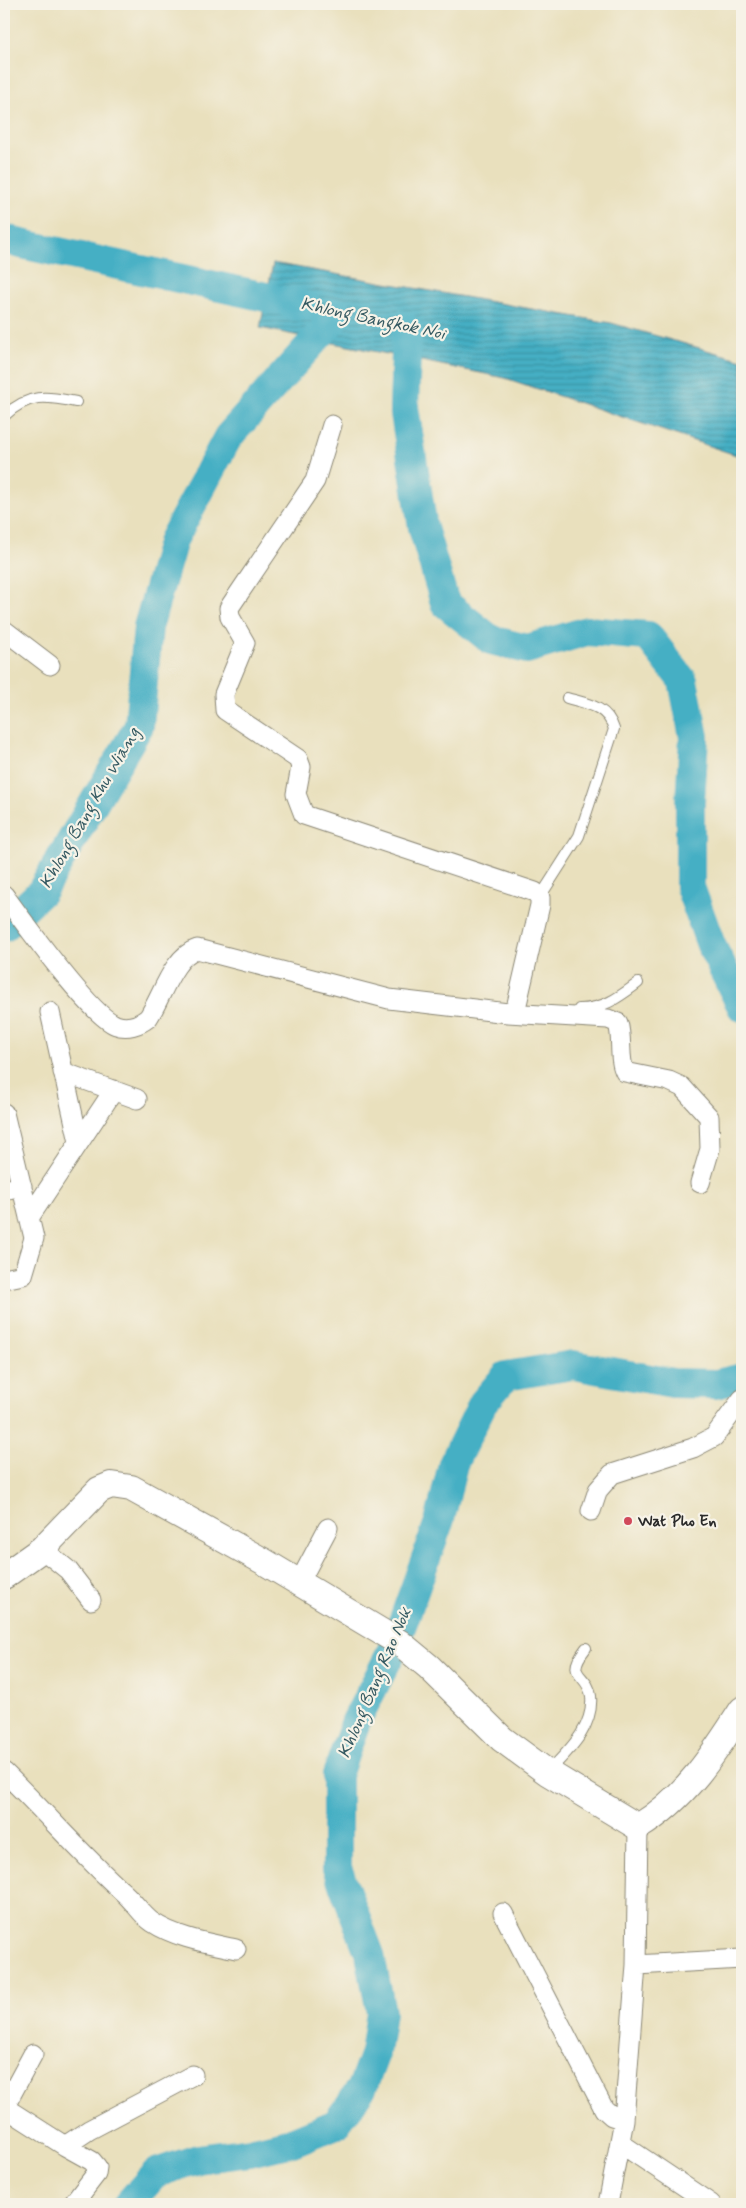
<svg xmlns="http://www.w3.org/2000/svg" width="746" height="2208" font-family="Mynerve,sans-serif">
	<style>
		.water { fill: url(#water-rules); stroke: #386d78 }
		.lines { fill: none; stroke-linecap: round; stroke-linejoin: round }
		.river { stroke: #45afc4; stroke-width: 30 }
		.lane-casing { stroke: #8a8674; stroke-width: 12 }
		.street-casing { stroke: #8a8674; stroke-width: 21 }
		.secondary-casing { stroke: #8a8674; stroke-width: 28 }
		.lane { stroke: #fff; stroke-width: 10 }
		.street { stroke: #fff; stroke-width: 19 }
		.secondary { stroke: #fff; stroke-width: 26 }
		.poi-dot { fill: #d1495b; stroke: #f7f3e8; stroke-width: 2 }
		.labels { text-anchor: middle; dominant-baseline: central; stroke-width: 4.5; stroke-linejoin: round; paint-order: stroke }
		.poi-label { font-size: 16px; font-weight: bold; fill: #2b2b2b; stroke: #f7f3e8; text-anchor: start }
		.water-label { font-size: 18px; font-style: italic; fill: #345961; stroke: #f7f3e8 }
	</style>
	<defs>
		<pattern id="water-rules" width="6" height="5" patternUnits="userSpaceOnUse" patternTransform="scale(1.25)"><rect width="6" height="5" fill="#45afc4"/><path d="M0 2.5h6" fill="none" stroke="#3a8f9f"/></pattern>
	</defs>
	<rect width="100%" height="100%" fill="#f7f3e8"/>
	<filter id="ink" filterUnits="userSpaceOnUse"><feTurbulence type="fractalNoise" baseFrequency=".02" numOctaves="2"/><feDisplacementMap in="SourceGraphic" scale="10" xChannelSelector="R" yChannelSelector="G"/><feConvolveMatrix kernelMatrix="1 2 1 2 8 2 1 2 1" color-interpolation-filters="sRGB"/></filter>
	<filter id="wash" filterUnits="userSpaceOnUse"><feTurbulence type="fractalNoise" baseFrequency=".0096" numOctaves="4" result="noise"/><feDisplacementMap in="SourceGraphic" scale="20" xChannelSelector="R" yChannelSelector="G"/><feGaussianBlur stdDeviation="1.12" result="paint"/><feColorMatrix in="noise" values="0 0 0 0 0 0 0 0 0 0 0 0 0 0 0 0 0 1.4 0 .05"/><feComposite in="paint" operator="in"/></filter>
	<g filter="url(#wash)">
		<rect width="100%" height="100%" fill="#e9e0bd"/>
		<!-- water -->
		<path class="water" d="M273,263L611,323L742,360V457L505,378L260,328Z"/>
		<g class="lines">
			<!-- river -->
			<path class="river" d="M4,238L17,243L307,306
				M407,328L404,407L423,528L445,603L491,640L527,649L587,631L648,636L683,681L694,737L690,802V887L711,945L742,1007
				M4,927L41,892L139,726L148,627L173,540L228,437L339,313
				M128,2204L156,2173L198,2159L250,2152L292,2142L336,2124L362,2088L375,2053L381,2012L370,1955L337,1868V1775L356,1721L390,1655L404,1619L440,1519L453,1464L483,1403L506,1376L573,1365L673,1383L716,1384L742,1378"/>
		</g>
	</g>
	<g filter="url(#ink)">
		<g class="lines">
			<defs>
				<path id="lane" d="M4,416C29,393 45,396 76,402
					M540,897L579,836L614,729C607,706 588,704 567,698
					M579,1009C604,1009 619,997 638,983
					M548,1772C568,1751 594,1728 591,1696C588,1672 563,1678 586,1648"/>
				<path id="street" d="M4,630L50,665
					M4,895C23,921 90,1015 116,1025C127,1029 139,1025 148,1018C162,997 173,956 197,949L389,999L508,1013L516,1008L540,905V897L535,892L304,815L296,794L301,767L298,759L225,710L224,694L245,643L230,617L229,608L315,481L332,425
					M50,1012L79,1142
					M508,1013L608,1019L618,1023C623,1039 618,1059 625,1072L669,1081L682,1087L709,1117L710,1149L700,1183
					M63,1072L137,1099
					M4,1113L34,1238L23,1275L4,1279
					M4,1190L22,1186
					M29,1218L114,1090
					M591,1511L598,1490L612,1474L693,1448L714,1437L742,1399
					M42,1549L68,1570L91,1600
					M299,1583L328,1528
					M4,1772C45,1812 83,1856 125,1894C135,1903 142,1915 152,1922C176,1938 208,1943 236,1949
					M503,1913L604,2109L612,2116L624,2120
					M636,1965L742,1959
					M4,2107L65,2146L89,2130L193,2075
					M4,2108L33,2054
					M620,2143L711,2204
					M65,2146L92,2161L97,2167L96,2174L73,2204
					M608,2204L624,2120L636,1965L638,1827"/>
				<path id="secondary" d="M4,1576L42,1549L99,1490L111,1485L131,1488L263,1561L400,1643L429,1667L502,1739L547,1772L638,1827C685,1799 714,1754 742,1710"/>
			</defs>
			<!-- lane casing -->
			<use href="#lane" class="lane-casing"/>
			<!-- street casing -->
			<use href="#street" class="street-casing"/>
			<!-- secondary casing -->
			<use href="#secondary" class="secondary-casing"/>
			<!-- lane -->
			<use href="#lane" class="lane"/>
			<!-- street -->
			<use href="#street" class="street"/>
			<!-- secondary -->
			<use href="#secondary" class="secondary"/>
		</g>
	</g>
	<!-- markers -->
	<circle class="poi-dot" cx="628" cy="1521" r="5"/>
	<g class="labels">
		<!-- poi labels -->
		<g class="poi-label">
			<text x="638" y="1521">Wat Pho En</text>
		</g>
		<!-- water labels -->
		<g class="water-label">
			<text transform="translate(373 319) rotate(12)">Khlong Bangkok Noi</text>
			<text transform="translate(90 808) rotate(-60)">Khlong Bang Khu Wiang</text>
			<text transform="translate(375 1683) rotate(-67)">Khlong Bang Rao Nok</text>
		</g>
	</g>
	<!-- margin -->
	<rect width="746" height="2208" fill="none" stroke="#f7f3e8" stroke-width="20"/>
</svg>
